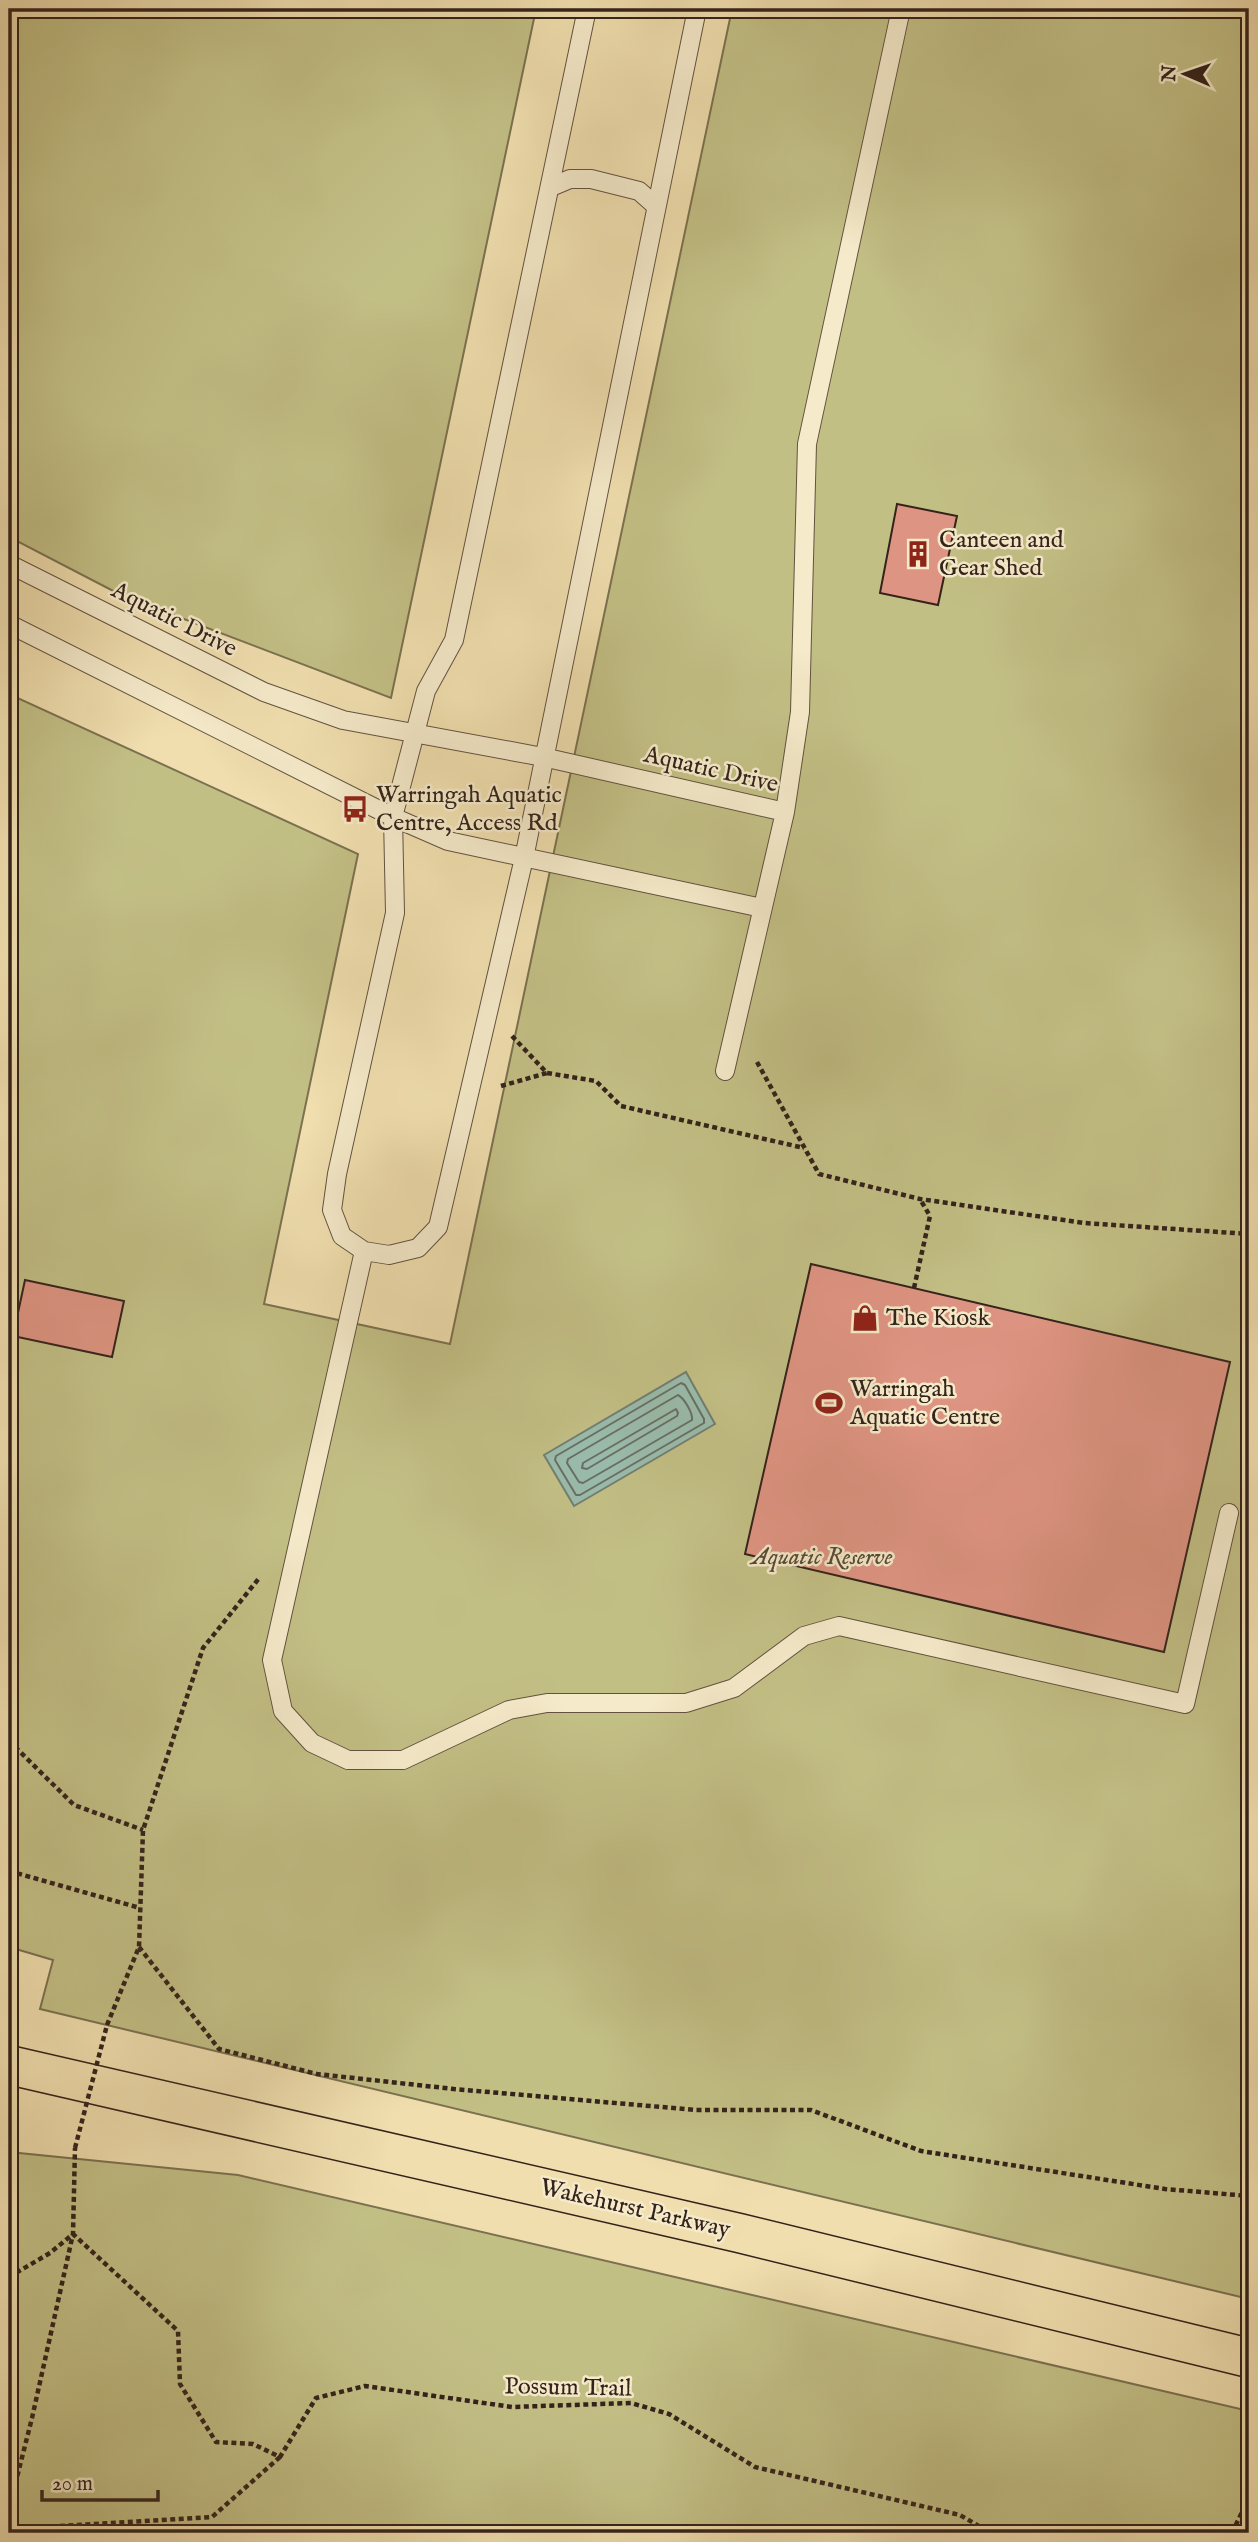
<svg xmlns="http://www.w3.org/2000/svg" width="1258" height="2542" font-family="'IM FELL English',serif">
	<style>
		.green { fill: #c2bf85; stroke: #7b7150; stroke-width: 2 }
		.water { fill: #9abcad; stroke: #717f73; stroke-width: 2 }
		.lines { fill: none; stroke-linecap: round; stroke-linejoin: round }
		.shore { stroke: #677064; stroke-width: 2 }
		.building { fill: #de9482; stroke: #34231b; stroke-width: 2 }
		.service-casing { stroke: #635240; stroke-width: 20 }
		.primary-casing { stroke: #34231b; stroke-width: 41 }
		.path { stroke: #34231b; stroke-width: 4.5; stroke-dasharray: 5 3.5; stroke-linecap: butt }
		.service { stroke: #f5eaca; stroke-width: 18 }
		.primary { stroke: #f0deae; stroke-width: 38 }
		.path-bridge { stroke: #34231b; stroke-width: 4.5; stroke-dasharray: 5 3.5; stroke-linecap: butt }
		.labels { text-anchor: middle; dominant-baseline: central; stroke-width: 5; stroke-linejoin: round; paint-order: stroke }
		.poi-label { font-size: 24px; fill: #34231b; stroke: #f5eaca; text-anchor: start }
		.street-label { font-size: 24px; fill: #34231b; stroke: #f5eaca }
		.park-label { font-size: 24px; font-style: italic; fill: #584a36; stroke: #f5eaca }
	</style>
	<rect width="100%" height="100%" fill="#f0deae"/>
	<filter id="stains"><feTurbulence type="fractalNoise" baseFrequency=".00286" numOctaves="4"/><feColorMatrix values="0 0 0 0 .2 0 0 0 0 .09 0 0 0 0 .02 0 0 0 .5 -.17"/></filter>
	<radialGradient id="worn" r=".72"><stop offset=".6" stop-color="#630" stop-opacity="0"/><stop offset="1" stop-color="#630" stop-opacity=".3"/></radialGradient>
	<!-- green -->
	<path class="green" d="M9,9H536L391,698L121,595L9,537Z
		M732,9H1249V2299L40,2009L53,1960L9,1947V694L358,854L264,1304L450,1344Z
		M9,2152L238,2175L1249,2411V2533H9Z"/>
	<!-- water -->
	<path class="water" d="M686,1372L715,1424L574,1506L544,1455Z"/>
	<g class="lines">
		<!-- shore -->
		<path class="shore" d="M681,1383L685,1385L704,1419V1423L580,1495H576L555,1460L556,1456Z
			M678,1395C684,1398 693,1413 692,1420L583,1483L579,1482L567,1463L568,1459Z
			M676,1409L678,1413L677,1416L587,1469L582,1468L583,1463Z"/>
	</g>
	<!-- building -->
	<path class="building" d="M897,504L957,516L938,605L880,593Z
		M811,1264L1230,1362L1164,1652L745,1554Z
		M25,1280L124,1301L112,1357L13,1336Z"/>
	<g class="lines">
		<defs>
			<path id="service" d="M587,9L454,640L426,691L393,817L395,913L337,1174L332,1210L342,1236L364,1251L389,1255L418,1248L438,1227L524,858L697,9
				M551,187L570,179H591L639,191L656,206
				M9,564L264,692L343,720L543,757L785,812
				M9,624L393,817L448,841L762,908
				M725,1071L785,812L800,712L807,444L901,9
				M364,1251L272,1660L283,1711L312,1743L348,1760H403L509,1710L547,1703H686L734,1688L804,1636L839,1626L1185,1704L1229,1513"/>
			<path id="primary" d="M9,2065L739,2233L1249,2358"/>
		</defs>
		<!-- service casing -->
		<use href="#service" class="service-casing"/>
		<!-- primary casing -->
		<use href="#primary" class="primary-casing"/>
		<!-- path -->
		<path class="path" d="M512,1036L547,1073L596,1081L621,1106L804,1148
			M757,1062L819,1174L920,1199L1084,1223L1249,1234
			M501,1086L547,1073
			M914,1288L930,1216L920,1199
			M9,1741L74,1805L143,1830
			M9,1871L140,1908
			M139,1947L219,2049L317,2074L454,2089L696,2110H811L921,2151L1165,2189L1249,2196
			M107,2025L139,1947L143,1830L203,1648L260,1577
			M9,2277L50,2253L73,2234L178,2331L180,2384L216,2442L253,2444L280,2457L316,2398L365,2386L512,2407L631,2403L669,2414L755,2467L960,2515L991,2533
			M9,2509L32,2418L73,2234L75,2148
			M9,2529L212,2517L280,2457
			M1232,2533L1242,2512L1249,2510"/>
		<!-- service -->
		<use href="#service" class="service"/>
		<!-- primary -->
		<use href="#primary" class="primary"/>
		<!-- path-bridge -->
		<path class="path-bridge" d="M75,2148L107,2025"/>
	</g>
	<!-- icons -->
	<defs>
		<symbol id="building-bare" viewBox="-9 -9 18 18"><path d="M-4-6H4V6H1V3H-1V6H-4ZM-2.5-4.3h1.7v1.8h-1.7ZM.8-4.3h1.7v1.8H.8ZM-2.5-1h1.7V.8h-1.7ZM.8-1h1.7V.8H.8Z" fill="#8f2418" stroke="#f5eaca" stroke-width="2.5" paint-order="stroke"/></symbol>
		<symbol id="bus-bare" viewBox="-9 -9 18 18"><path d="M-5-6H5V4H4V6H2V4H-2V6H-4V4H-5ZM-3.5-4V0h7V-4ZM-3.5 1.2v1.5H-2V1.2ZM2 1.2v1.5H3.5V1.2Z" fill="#8f2418" stroke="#f5eaca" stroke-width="2.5" paint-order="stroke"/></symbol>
		<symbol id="shop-bare" viewBox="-9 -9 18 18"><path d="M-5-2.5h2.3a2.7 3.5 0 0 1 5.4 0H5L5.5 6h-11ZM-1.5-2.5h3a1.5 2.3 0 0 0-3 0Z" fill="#8f2418" stroke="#f5eaca" stroke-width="2.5" paint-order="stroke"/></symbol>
		<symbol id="stadium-bare" viewBox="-9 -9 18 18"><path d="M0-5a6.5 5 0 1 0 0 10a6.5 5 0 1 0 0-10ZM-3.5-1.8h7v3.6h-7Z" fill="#8f2418" stroke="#f5eaca" stroke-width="2.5" paint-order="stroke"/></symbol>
	</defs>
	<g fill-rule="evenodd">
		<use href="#building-bare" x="899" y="535" width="38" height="38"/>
		<use href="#bus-bare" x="336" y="790" width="38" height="38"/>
		<use href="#shop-bare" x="846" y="1299" width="38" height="38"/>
		<use href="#stadium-bare" x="810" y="1384" width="38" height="38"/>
	</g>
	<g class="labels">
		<!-- poi labels -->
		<g class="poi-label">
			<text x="939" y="540">Canteen and<tspan x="939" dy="28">Gear Shed</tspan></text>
			<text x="376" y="795">Warringah Aquatic<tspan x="376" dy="28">Centre, Access Rd</tspan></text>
			<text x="886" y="1318">The Kiosk</text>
			<text x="850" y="1389">Warringah<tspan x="850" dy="28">Aquatic Centre</tspan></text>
		</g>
		<!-- street labels -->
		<g class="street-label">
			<text transform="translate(174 620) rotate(27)">Aquatic Drive</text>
			<text transform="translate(711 770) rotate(13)">Aquatic Drive</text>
			<text transform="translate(635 2209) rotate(13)">Wakehurst Parkway</text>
			<text transform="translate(568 2388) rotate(1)">Possum Trail</text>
		</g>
		<!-- park labels -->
		<g class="park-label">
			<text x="822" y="1557">Aquatic Reserve</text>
		</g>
	</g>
	<!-- margin -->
	<rect width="1258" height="2542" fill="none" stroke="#f0deae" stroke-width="35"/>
	<rect x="10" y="10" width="1237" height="2521" fill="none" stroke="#34231b" stroke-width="3.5"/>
	<rect x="18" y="18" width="1223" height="2507" fill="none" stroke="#34231b" stroke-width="2"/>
	<!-- north arrow -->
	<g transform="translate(1185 74) rotate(272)" stroke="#f5eaca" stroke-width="5" paint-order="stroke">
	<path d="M0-5L12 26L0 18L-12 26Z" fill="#34231b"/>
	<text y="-10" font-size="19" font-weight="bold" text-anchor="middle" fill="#34231b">N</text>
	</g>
	<!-- scale -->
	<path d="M42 2490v10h116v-10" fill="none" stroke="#34231b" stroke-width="3.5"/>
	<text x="52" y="2490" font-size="21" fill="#34231b" stroke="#f5eaca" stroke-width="5" paint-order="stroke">20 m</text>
	<rect width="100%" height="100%" filter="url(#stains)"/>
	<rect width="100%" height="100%" fill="url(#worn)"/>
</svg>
